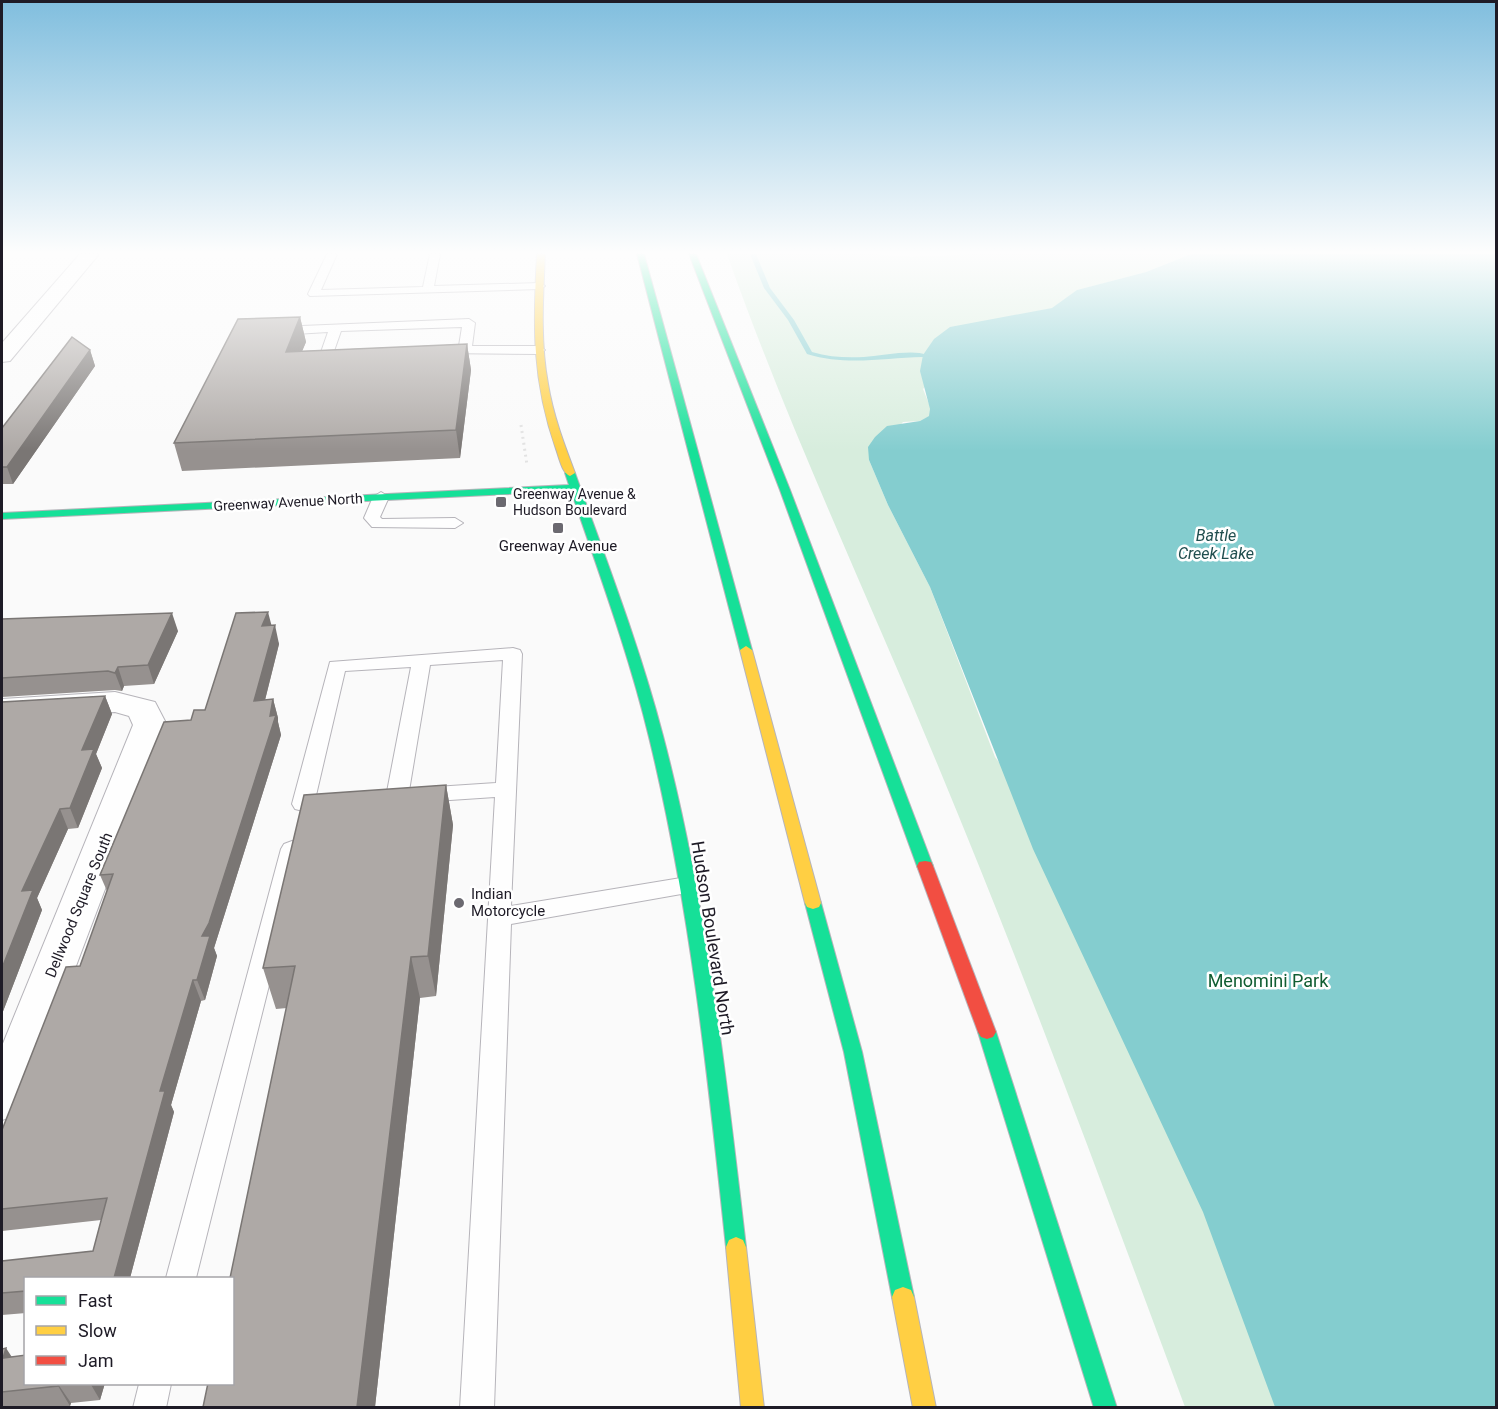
<svg xmlns="http://www.w3.org/2000/svg" width="1498" height="1409" font-family="Roboto,sans-serif">
	<style>
		.green { fill: #d7eddd }
		.water { fill: #84cdcf }
		.lines { fill: none; stroke-linecap: round; stroke-linejoin: round }
		.stream { fill: #84cdcf; fill-rule: evenodd }
		.lane-casing { stroke: #b6b4ba; stroke-width: 2 }
		.street-casing { stroke: #b6b4ba; stroke-width: 2 }
		.fast-casing { stroke: #b6b4ba; stroke-width: 2 }
		.slow-casing { stroke: #b6b4ba; stroke-width: 2 }
		.jam-casing { stroke: #b6b4ba; stroke-width: 2 }
		.path { stroke: #e2e2e2; stroke-width: 3; stroke-dasharray: 2 4; stroke-linecap: butt }
		.lane { fill: #fefefe; fill-rule: evenodd }
		.street { fill: #fefefe; fill-rule: evenodd }
		.fast { fill: #16e098; fill-rule: evenodd }
		.slow { fill: #ffcf43; fill-rule: evenodd }
		.jam { fill: #f24e42; fill-rule: evenodd }
		.wall { fill: #96918f }
		.shaded-wall { fill: #7a7674 }
		.building { fill: #aea9a6; stroke: #7a7674; stroke-width: 1.5 }
		.poi-dot { fill: #6b6970; stroke: #fff; stroke-width: 2 }
		.labels { text-anchor: middle; dominant-baseline: central; stroke-width: 5; stroke-linejoin: round; paint-order: stroke }
		.far-poi-label { font-size: 14px; fill: #1e1b26; stroke: #fff; text-anchor: start }
		.far-street-label { font-size: 14px; fill: #1e1b26; stroke: #fff }
		.poi-label { font-size: 15px; fill: #1e1b26; stroke: #fff }
		.street-label { font-size: 15px; fill: #1e1b26; stroke: #fff }
		.water-label { font-size: 16px; font-style: italic; fill: #204e4f; stroke: #fff }
		.near-street-label { font-size: 18px; fill: #1e1b26; stroke: #fff }
		.near-park-label { font-size: 18px; fill: #105d32; stroke: #fff }
	</style>
	<rect width="100%" height="100%" fill="#fafafa"/>
	<!-- green -->
	<path class="green" d="M727,254H871L912,257L975,254H1191L1146,272L1078,290L1053,308L986,322L923,389L931,409L930,416L920,421L903,422L869,460L888,505L930,587L995,757L1496,1407H1185C1106,1195 1028,982 941,773C870,600 789,430 727,254Z"/>
	<!-- water -->
	<path class="water" d="M1191,254H1496V1407H1275L1203,1212L1033,849L930,587L888,505L869,460L868,447L875,437L887,426L920,421L929,416L930,409L920,371L923,355L934,339L950,327L1052,308L1077,290L1146,272Z"/>
	<g class="lines">
		<!-- stream -->
		<path class="stream" d="M750,254H756L770,288L794,320L812,352C829,357 846,358 864,357C880,356 914,349 926,355L923,357C883,358 846,366 807,354L788,320L764,288Z"/>
		<defs>
			<path id="lane" d="M327,254H337L321,290L423,287L430,254H440L434,286L539,283L545,286L539,289L310,296L308,294Z
				M469,319L475,323L472,346H539L545,350L539,354L439,353L437,350L439,347L459,346L462,327L341,331L334,351L348,350L354,354C347,360 327,361 320,355L328,332L278,335L272,331L278,327Z
				M381,492L389,497L380,517L382,519L455,518L463,523L455,528L372,527L364,518L373,497Z
				M513,648L520,650L522,654L511,906L687,877L695,879L698,885L695,891L687,893L511,924L494,1408H460L495,797L420,802L412,800L409,795L412,790L420,788L496,783L503,660L430,665L408,797L405,802L397,804L389,802L386,797L411,667L345,671L314,804L311,809L303,811L295,809L292,804L330,662Z
				M292,841L300,844L303,849L196,1278H166L281,849L284,844Z
				M139,1384H171L166,1408H133Z"/>
			<path id="street" d="M80,254H99L10,361L2,362V343Z
				M115,692L155,702L167,725L25,1101L18,1115L2,1120V1046L133,725L129,716L115,712L2,719V699Z"/>
			<path id="fast" d="M637,254H644L752,650L751,653L746,654L740,650Z
				M689,254H696L790,490L933,866L931,870H919L917,866L780,490Z
				M570,470L575,473C606,560 640,647 663,736C707,903 726,1076 746,1247L743,1254L736,1257L729,1254L726,1247C708,1076 690,905 649,737C629,654 599,573 571,491L2,519V513L569,485L565,473Z
				M813,897L819,899L821,903L862,1052L914,1297L911,1304L903,1307L895,1304L892,1297L844,1052L805,903L807,899Z
				M987,1025L993,1027L996,1032L1117,1408H1094L978,1032L981,1027Z"/>
			<path id="slow" d="M537,254H545C543,297 540,341 548,384C553,415 564,444 575,473L570,476C562,473 559,457 556,449C532,380 533,326 537,254Z
				M746,646L752,650L821,903L819,907L813,909L807,907L805,903L740,650Z
				M736,1237L743,1240L746,1247L764,1408H741L726,1247L729,1240Z
				M903,1287L911,1290L914,1297L936,1408H913L892,1297L895,1290Z"/>
			<path id="jam" d="M925,861L931,862L933,866L996,1032L993,1037L987,1039L981,1037L978,1032L917,866L919,862Z"/>
		</defs>
		<!-- lane casing -->
		<use href="#lane" class="lane-casing"/>
		<!-- street casing -->
		<use href="#street" class="street-casing"/>
		<!-- fast casing -->
		<use href="#fast" class="fast-casing"/>
		<!-- slow casing -->
		<use href="#slow" class="slow-casing"/>
		<!-- jam casing -->
		<use href="#jam" class="jam-casing"/>
		<!-- path -->
		<path class="path" d="M521,425L527,465"/>
		<!-- lane -->
		<use href="#lane" class="lane"/>
		<!-- street -->
		<use href="#street" class="street"/>
		<!-- fast -->
		<use href="#fast" class="fast"/>
		<!-- slow -->
		<use href="#slow" class="slow"/>
		<!-- jam -->
		<use href="#jam" class="jam"/>
	</g>
	<!-- wall -->
	<path class="wall" d="M300,317L306,342L302,351L467,344L471,370L460,458L182,471L174,443Z
		M90,350L95,366L13,484H2V428Z
		M2,619L178,631L154,684L124,686L122,691L115,690L2,697Z
		M271,625L279,644L265,700L273,699L278,718V722L281,735L214,948L217,956L205,1000L201,1001L171,1105L174,1112L130,1278H26V1313L2,1315V1261L93,1251L101,1220L2,1231V1130L80,966L107,891L100,875L191,720L205,710Z
		M105,696L112,714L96,754L102,768L78,828L68,829L37,898L42,910L2,1014V702Z
		M446,785L453,825L436,996L420,998L375,1407H203L287,1008L276,1009L263,968Z
		M2,1349L26,1383H105L100,1400L71,1403L70,1406L53,1407H2Z"/>
	<!-- shaded-wall -->
	<path class="shaded-wall" d="M300,317L306,342L291,378L286,352Z
		M467,344L471,370L460,458L456,430Z
		M90,350L95,366L13,484L7,467Z
		M268,612L273,631L262,626Z
		M172,613L178,631L154,684L148,665Z
		M275,625L279,644L260,720L254,701Z
		M118,667L124,686L122,691L115,673Z
		M105,696L112,714L96,754L102,768L78,828L70,808L82,750Z
		M273,699L278,718V722L281,735L214,948L217,956L205,1000L197,980L202,936Z
		M446,785L453,825L436,996L428,956Z
		M60,809L68,829L37,898L42,910L2,1014V968L22,891Z
		M411,957L420,998L375,1407H357Z
		M193,980L201,1001L171,1105L174,1112L130,1278H114L160,1091Z
		M6,1348L19,1368L3,1358Z
		M90,1383H105L100,1400Z
		M58,1384L71,1403L70,1406L58,1386Z"/>
	<!-- building -->
	<path class="building" d="M300,317L286,352L467,344L456,430L174,443L238,319Z
		M72,337L90,350L7,467H2V428Z
		M268,612L262,626L275,625L254,701L273,699L270,716L276,715L209,923L202,936H210L197,980H193L160,1091H165L114,1278H26V1291L2,1293V1261L93,1251L107,1198L2,1209V1130L66,967L80,966L113,874L100,875L164,722L191,720L194,710H205L236,613Z
		M172,613L148,665L118,667L115,673L108,671L2,678V619Z
		M105,696L82,750L94,749L70,808L60,809L22,891L33,890L2,968V702Z
		M446,785L428,956L411,957L357,1407H203L208,1383H232V1278H230L295,966L263,968L304,795Z
		M6,1348L3,1358L26,1355V1383H60L58,1384V1386L2,1392V1349Z"/>
	<!-- sky -->
	<linearGradient id="sky" x2="0" y2="1"><stop stop-color="#80bede"/><stop offset="0.56" stop-color="#fdfdfd"/><stop offset="1" stop-color="#fdfdfd" stop-opacity="0"/></linearGradient>
	<rect width="1498" height="451" fill="url(#sky)"/>
	<!-- markers -->
	<g class="poi-dot">
		<rect x="495" y="496" width="12" height="12" rx="3"/>
		<rect x="552" y="522" width="12" height="12" rx="3"/>
		<circle cx="459" cy="903" r="6"/>
	</g>
	<g class="labels">
		<!-- far-poi labels -->
		<g class="far-poi-label">
			<text x="513" y="494">Greenway Avenue &amp;<tspan x="513" dy="16">Hudson Boulevard</tspan></text>
		</g>
		<!-- far-street labels -->
		<g class="far-street-label">
			<text transform="translate(288 502) rotate(-3)">Greenway Avenue North</text>
		</g>
		<!-- poi labels -->
		<g class="poi-label">
			<text x="558" y="546">Greenway Avenue</text>
			<text x="471" y="894" text-anchor="start">Indian<tspan x="471" dy="17">Motorcycle</tspan></text>
		</g>
		<!-- street labels -->
		<g class="street-label">
			<text transform="translate(79 905) rotate(-68)">Dellwood Square South</text>
		</g>
		<!-- water labels -->
		<g class="water-label">
			<text x="1216" y="535">Battle<tspan x="1216" dy="18">Creek Lake</tspan></text>
		</g>
		<!-- near-street labels -->
		<g class="near-street-label">
			<text transform="translate(713 938) rotate(81)">Hudson Boulevard North</text>
		</g>
		<!-- near-park labels -->
		<g class="near-park-label">
			<text x="1268" y="980">Menomini Park</text>
		</g>
	</g>
	<!-- border -->
	<rect width="1498" height="1409" fill="none" stroke="#1e1b26" stroke-width="6"/>
	<!-- legend -->
	<rect x="24" y="1277" width="210" height="108" fill="#ffffff" stroke="#a5a4a8" stroke-width="1.5"/>
	<rect x="36" y="1296" width="30" height="9" fill="#16e098" stroke="#a5a4a8" stroke-width="1.5"/>
	<text x="78" y="1307" font-size="18" fill="#1e1b26">Fast</text>
	<rect x="36" y="1326" width="30" height="9" fill="#ffcf43" stroke="#a5a4a8" stroke-width="1.5"/>
	<text x="78" y="1337" font-size="18" fill="#1e1b26">Slow</text>
	<rect x="36" y="1356" width="30" height="9" fill="#f24e42" stroke="#a5a4a8" stroke-width="1.5"/>
	<text x="78" y="1367" font-size="18" fill="#1e1b26">Jam</text>
</svg>
